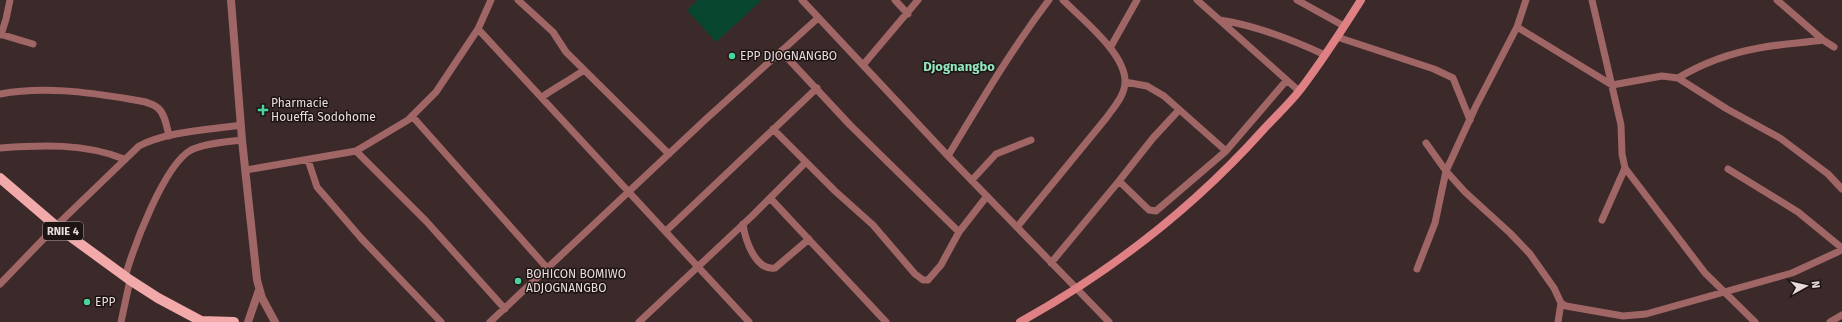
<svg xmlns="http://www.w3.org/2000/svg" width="1842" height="322" font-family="'Fira Sans',sans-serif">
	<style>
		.green { fill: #08462f }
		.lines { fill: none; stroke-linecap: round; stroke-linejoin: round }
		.minor { stroke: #a06565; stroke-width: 7 }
		.tertiary { stroke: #a06565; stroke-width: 8 }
		.secondary { stroke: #df8184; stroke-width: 8 }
		.primary { stroke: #f2a9aa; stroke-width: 10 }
		.poi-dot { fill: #4ad49c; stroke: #1d1414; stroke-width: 1.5 }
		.labels { text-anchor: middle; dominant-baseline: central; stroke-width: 3; stroke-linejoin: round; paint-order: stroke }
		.shield { fill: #1d1414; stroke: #aba09f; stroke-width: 1 }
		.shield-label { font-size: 11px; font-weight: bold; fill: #e8dcdb }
		.poi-label { font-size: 12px; fill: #e8dcdb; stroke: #1d1414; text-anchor: start }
		.neighbourhood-label { font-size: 13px; font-weight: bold; fill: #93e7bf; stroke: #1d1414 }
	</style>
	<rect width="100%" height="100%" fill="#3c2929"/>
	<!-- green -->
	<path class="green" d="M698,0H762L716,42L687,10Z"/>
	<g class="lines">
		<!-- minor -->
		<path class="minor" d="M518,0L553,32L566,52L669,154
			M802,0L948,156L1109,322
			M895,0L908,14
			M1197,0L1299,91
			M1297,0L1344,26
			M1526,0L1517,27L1476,106L1446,171L1465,192L1510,233L1530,254L1554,288L1561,303L1566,306L1623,316L1646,314L1792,273L1842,250
			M1592,0L1621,125L1622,154L1625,168L1705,273L1755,322
			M1777,0L1823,40L1834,47
			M1220,20C1258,26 1291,39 1325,55
			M1517,27L1612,85L1662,76L1678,78L1727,109L1780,138L1828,174L1842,189
			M478,29L749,322
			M0,34L33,44
			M1,35L6,19L10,0
			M1337,37L1434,69L1453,78L1470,120
			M1110,48L1137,0
			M781,51L850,125L959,232
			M863,65L918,0
			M1678,78C1703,63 1731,53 1759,48C1780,44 1802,43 1823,40
			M1125,82L1147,86L1164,96L1226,151
			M0,94C42,86 87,92 129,99C138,101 150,101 158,108C165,114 167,127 169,136
			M542,97C556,87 570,80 584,70
			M412,116L548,269
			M773,129L835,191L873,225L915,274L923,280H928L941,265L959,232L987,196
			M0,148C41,145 85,143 124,159
			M356,151L426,221L505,309
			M948,156C980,103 1011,50 1049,0
			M308,160L317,187L361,238L441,322
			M1728,169L1798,212L1842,248
			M246,170L356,151L408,120L436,92L478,29L491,0
			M972,180L996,154L1031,140
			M1119,181L1149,210L1156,211L1226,151L1286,81
			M770,198L886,322
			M1602,220L1625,168
			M743,224C745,239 755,271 775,268L809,239
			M1017,227L1107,117C1114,107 1125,95 1125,82C1126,54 1082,19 1063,0
			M666,231L817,88
			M1051,263L1119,181L1153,138L1179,110
			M1417,269L1435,223L1446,171L1426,143
			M125,277C134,246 164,165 191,150C206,143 226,142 242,140
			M0,284L56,226L139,146C168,131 209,130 241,125
			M121,322L130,280
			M490,322L706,119L818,18
			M639,322L752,216L806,162
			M1558,322L1561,303
			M1830,322L1842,315"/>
		<!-- tertiary -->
		<path class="tertiary" d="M231,0L242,140L257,280L262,298L275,322
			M248,322L259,290"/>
		<!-- secondary -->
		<path class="secondary" d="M1020,322C1112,271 1193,208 1263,130C1275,117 1289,104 1300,90C1322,61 1342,30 1361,0"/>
		<!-- primary -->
		<path class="primary" d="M0,178L56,226L130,280L158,298L201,321L234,322"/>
	</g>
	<!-- markers -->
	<g class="poi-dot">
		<circle cx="732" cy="56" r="4"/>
		<path d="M261 104h4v4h4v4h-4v4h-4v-4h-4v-4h4z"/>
		<circle cx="518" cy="281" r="4"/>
		<circle cx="87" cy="302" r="4"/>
	</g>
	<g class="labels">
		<!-- shield labels -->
		<rect class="shield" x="43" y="222" width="40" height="18" rx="3"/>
		<g class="shield-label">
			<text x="63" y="231">RNIE 4</text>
		</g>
		<!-- poi labels -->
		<g class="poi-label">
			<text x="740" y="56">EPP DJOGNANGBO</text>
			<text x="271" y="103">Pharmacie<tspan x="271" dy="14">Houeffa Sodohome</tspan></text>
			<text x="526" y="274">BOHICON BOMIWO<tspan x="526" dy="14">ADJOGNANGBO</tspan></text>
			<text x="95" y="302">EPP</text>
		</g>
		<!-- neighbourhood labels -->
		<g class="neighbourhood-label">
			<text x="959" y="66">Djognangbo</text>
		</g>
	</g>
	<!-- north arrow -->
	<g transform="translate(1806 286) rotate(82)" stroke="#1d1414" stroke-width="3" paint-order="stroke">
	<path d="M0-3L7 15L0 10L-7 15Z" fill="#e8dcdb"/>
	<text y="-6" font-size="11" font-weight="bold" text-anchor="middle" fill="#e8dcdb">N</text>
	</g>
</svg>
